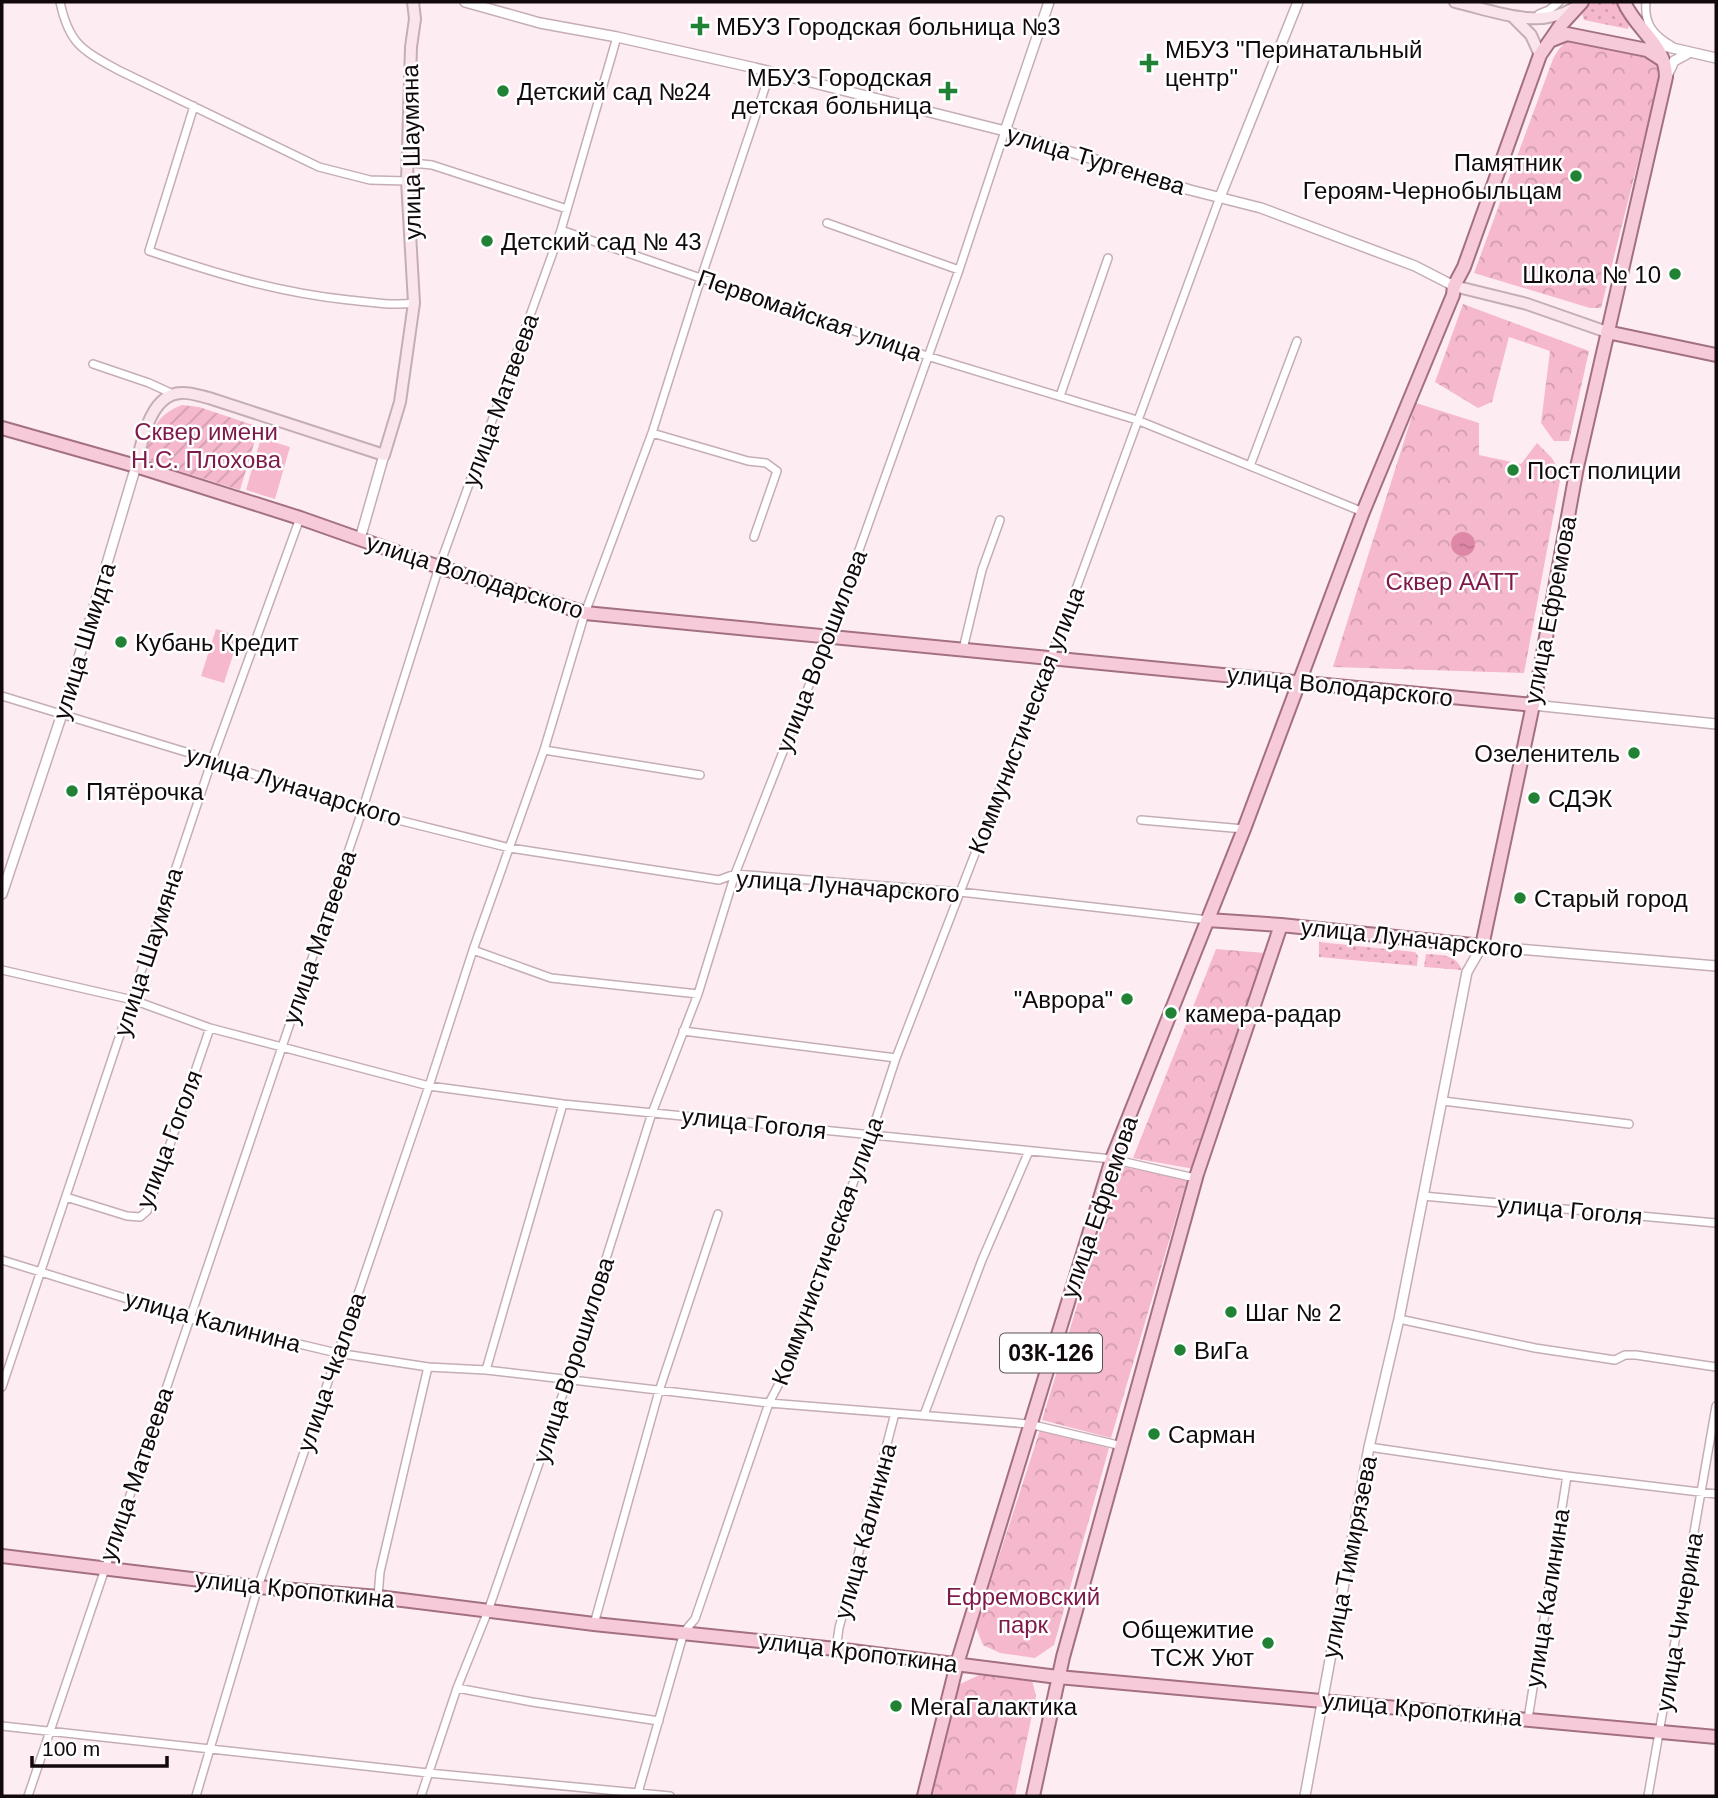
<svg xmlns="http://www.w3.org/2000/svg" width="1718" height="1798" font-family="Helvetica,sans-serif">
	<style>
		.grass { fill: url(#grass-dots) }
		.park { fill: url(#park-crowns) }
		.garden { fill: url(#garden-furrows) }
		.pitch { fill: #f5b8cd }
		.water { fill: url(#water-ripples) }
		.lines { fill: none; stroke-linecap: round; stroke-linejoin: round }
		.minor-casing { stroke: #c5adb5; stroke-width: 10 }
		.tertiary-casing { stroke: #c5adb5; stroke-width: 12 }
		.secondary-casing { stroke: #c5adb5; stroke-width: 14 }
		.primary-casing { stroke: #a37082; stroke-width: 16 }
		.minor { stroke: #fff; stroke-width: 7 }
		.tertiary { stroke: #fff; stroke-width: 9 }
		.secondary { stroke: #fbe5ed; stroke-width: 10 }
		.primary { stroke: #f7cada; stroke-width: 12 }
		.poi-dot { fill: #218235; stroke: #fff; stroke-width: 2.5 }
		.labels { text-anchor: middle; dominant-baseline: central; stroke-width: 5; stroke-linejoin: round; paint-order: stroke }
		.shield { fill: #fff; stroke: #585355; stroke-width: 2 }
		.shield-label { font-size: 23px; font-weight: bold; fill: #11090c }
		.poi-label { font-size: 24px; fill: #11090c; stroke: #fff; text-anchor: start }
		.street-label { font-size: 24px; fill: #11090c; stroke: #fff }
		.park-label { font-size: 24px; fill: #7e194a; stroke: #fff }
	</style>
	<defs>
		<pattern id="grass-dots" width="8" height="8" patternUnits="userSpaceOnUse" patternTransform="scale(1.75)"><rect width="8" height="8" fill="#f5b8cd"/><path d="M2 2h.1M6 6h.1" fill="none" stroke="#d19daf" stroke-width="1.8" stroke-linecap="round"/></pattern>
		<pattern id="park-crowns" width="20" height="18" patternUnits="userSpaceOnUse" patternTransform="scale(1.75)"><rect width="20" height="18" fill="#f5b8cd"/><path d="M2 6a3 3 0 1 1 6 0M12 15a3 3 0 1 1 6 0" fill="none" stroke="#d19daf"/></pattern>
		<pattern id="garden-furrows" width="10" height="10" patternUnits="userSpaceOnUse" patternTransform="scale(1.75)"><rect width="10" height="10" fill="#f5b8cd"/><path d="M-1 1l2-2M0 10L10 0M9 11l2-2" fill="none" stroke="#d19daf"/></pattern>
		<pattern id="water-ripples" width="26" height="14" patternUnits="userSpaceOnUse" patternTransform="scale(1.75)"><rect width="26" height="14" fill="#de88a8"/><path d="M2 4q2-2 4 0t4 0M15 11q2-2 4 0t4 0" fill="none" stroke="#bd748f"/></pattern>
	</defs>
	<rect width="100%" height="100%" fill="#fdedf2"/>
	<!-- grass -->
	<path class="grass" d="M1592,2H1616L1629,25L1628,29L1584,20L1582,14Z
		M1319,942L1415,952L1418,956L1417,966L1319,957Z
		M1426,954C1442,955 1456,954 1462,970L1424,967Z"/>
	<!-- park -->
	<path class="park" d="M1575,38L1654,58L1660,75L1601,308H1590L1474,273L1553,59C1559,48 1563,42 1575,38Z
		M1463,304L1589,351L1569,441H1554L1541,423L1550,351L1509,337L1492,402L1478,408L1435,382Z
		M1416,403L1479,423V455L1521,464L1537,443L1552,458L1561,475L1524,673L1333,667Z
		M1216,949L1265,953L1194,1169L1133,1158Z
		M1120,1166L1187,1180L1111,1438L1042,1420Z
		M1040,1430L1109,1448L1054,1645L1035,1658L1000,1653L983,1645L976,1627Z
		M993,1674L1032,1680L1036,1696L1015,1796H930L952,1688L979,1675Z"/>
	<!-- garden -->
	<path class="garden" d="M182,405L199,407L259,427L240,490L144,460C151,432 154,416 182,405Z"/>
	<!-- pitch -->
	<path class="pitch" d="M261,438L290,447L275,499L246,490Z
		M216,629L239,636L224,683L201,676Z"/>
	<!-- water -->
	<path class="water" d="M1451 544a12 12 0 1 1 24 0a12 12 0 1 1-24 0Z"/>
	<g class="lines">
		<defs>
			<path id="minor" d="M60,2C69,44 82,50 118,70L319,167L370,180L407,181
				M1646,2C1644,24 1653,35 1672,46
				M1539,14L1549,10L1559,2
				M194,106L149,251C218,274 276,292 349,300C372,302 392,306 414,303
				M412,163L432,165L567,209
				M827,223L959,270
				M561,230L927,356L1137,420L1363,512
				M93,364L149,383L173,394
				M1060,396L1108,258
				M652,433L748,461L766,463L777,471L754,537
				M1250,466L1297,341
				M963,649L982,570L1000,520
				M2,696L212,760L362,811L510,848L719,880L735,874L960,892L1208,920
				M544,750L700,775
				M1141,820L1244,829
				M473,950L551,978L698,994
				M2,970L133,1000L210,1028L429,1086L563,1104L1112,1159L1195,1178
				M683,1031L896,1058
				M1443,1101L1629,1124
				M1423,1196L1716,1223
				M66,1197L127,1216L140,1217L147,1211L210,1028
				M2,1260L189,1318L337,1353L428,1367L486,1370L769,1403L1029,1424L1122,1446
				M1399,1319L1535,1348L1615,1360L1625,1355H1636L1716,1367
				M486,1370L563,1104
				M2,1387L212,760L300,518
				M924,1415L982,1260L1029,1151
				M1369,1447L1567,1476L1716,1494
				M378,1597L380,1572L428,1367
				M594,1624L659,1391L718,1214
				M836,1649L839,1628L895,1413
				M457,1688L532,1702L659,1721
				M1528,1719L1567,1476
				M2,1726L428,1773L670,1796
				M28,1796L362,811L439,567L561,230L617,37
				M196,1796L258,1587L429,1086L473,950L544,750L585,613L652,433L701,278L770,73
				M421,1796L457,1688L488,1611L568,1379L652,1113L698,994L735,874L828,637L959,270L1005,131
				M637,1796L684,1632L695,1619L769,1403L782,1378L871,1134L896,1058L1051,657L1220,197
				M1648,1796L1716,1406"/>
			<path id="tertiary" d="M465,2L540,23L617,37L755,68L1005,131L1190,190L1261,208L1415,266L1454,286
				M1655,44L1716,58
				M1667,76L1674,61L1687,54
				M1005,131L1049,2
				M1220,197L1298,2
				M360,539L384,455
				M1533,705L1716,724
				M2,894L62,714L136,466
				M1305,1796L1369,1447L1399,1319L1467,972L1482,946L1716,966"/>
			<path id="secondary" d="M1455,2C1494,11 1538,30 1574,8
				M1513,17L1531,35L1540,55
				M1454,286L1527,304L1607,332
				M136,466C142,442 150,394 181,393C190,392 200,396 209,398L384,455L400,402L414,303L407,181L411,47L415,19L413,2"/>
			<path id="primary" d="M1552,40L1567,34L1647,50L1661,59
				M1607,332L1716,355
				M2,428L136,466L300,518L439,567L585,613L1533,705
				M1208,920L1281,925L1482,946L1538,681L1577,467L1666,77C1666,45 1636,30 1624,2
				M2,1556L258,1587L378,1597L594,1624L836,1649L1058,1677L1716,1737
				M924,1796L957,1664L1112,1159L1244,829L1363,512L1453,295L1454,286L1464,267L1540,55L1560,26L1582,2
				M1033,1796L1063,1657L1197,1174L1281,925"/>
		</defs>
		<!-- minor casing -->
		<use href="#minor" class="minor-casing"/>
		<!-- tertiary casing -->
		<use href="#tertiary" class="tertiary-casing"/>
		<!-- secondary casing -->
		<use href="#secondary" class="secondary-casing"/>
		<!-- primary casing -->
		<use href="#primary" class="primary-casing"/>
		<!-- minor -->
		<use href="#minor" class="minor"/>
		<!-- tertiary -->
		<use href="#tertiary" class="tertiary"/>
		<!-- secondary -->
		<use href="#secondary" class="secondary"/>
		<!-- primary -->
		<use href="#primary" class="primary"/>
	</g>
	<!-- markers -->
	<g class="poi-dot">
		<path d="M696.5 15.5h7v7h7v7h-7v7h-7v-7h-7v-7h7z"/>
		<path d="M1145.5 52.5h7v7h7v7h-7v7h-7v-7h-7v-7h7z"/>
		<circle cx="503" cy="91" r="7"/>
		<path d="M944.5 80.5h7v7h7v7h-7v7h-7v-7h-7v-7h7z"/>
		<circle cx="1576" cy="176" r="7"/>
		<circle cx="487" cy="241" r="7"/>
		<circle cx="1675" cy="274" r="7"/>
		<circle cx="1513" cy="470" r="7"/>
		<circle cx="121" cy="642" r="7"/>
		<circle cx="1634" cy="753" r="7"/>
		<circle cx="72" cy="791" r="7"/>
		<circle cx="1534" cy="798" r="7"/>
		<circle cx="1520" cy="898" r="7"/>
		<circle cx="1127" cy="999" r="7"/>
		<circle cx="1171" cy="1013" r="7"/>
		<circle cx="1231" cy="1312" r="7"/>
		<circle cx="1180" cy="1350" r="7"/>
		<circle cx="1154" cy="1434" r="7"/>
		<circle cx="1268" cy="1643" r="7"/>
		<circle cx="896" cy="1706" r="7"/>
	</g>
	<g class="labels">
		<!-- shield labels -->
		<rect class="shield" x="1000" y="1333.5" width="102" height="39" rx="5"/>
		<g class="shield-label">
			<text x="1051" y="1353">03К-126</text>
		</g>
		<!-- poi labels -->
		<g class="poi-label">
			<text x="716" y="26">МБУЗ Городская больница №3</text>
			<text x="1165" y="49">МБУЗ "Перинатальный<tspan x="1165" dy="28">центр"</tspan></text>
			<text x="932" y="77" text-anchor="end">МБУЗ Городская<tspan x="932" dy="28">детская больница</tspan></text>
			<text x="517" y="91">Детский сад №24</text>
			<text x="1562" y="162" text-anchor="end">Памятник<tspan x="1562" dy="28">Героям-Чернобыльцам</tspan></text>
			<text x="501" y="241">Детский сад № 43</text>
			<text x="1661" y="274" text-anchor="end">Школа № 10</text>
			<text x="1527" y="470">Пост полиции</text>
			<text x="135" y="642">Кубань Кредит</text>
			<text x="1620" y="753" text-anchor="end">Озеленитель</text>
			<text x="86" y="791">Пятёрочка</text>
			<text x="1548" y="798">СДЭК</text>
			<text x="1534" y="898">Старый город</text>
			<text x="1113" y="999" text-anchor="end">"Аврора"</text>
			<text x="1185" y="1013">камера-радар</text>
			<text x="1245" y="1312">Шаг № 2</text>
			<text x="1194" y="1350">ВиГа</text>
			<text x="1168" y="1434">Сарман</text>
			<text x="1254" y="1629" text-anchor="end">Общежитие<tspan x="1254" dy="28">ТСЖ Уют</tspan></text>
			<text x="910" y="1706">МегаГалактика</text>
		</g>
		<!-- street labels -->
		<g class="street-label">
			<text transform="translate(411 152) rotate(-91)">улица Шаумяна</text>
			<text transform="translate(1096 160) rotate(17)">улица Тургенева</text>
			<text transform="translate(810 315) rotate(19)">Первомайская улица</text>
			<text transform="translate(500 400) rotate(-70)">улица Матвеева</text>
			<text transform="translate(475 576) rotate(18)">улица Володарского</text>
			<text transform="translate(1550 610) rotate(-79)">улица Ефремова</text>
			<text transform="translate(84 641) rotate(-73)">улица Шмидта</text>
			<text transform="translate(821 651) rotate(-69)">улица Ворошилова</text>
			<text transform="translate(1340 686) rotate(6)">улица Володарского</text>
			<text transform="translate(1026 720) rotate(-69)">Коммунистическая улица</text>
			<text transform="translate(294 786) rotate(17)">улица Луначарского</text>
			<text transform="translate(848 886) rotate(4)">улица Луначарского</text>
			<text transform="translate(319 937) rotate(-71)">улица Матвеева</text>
			<text transform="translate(1412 938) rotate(6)">улица Луначарского</text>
			<text transform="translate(148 952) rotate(-72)">улица Шаумяна</text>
			<text transform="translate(754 1123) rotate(6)">улица Гоголя</text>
			<text transform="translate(169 1139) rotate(-69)">улица Гоголя</text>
			<text transform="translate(1099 1207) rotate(-71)">улица Ефремова</text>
			<text transform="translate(1570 1210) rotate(5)">улица Гоголя</text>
			<text transform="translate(827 1251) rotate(-70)">Коммунистическая улица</text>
			<text transform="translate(213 1321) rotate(15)">улица Калинина</text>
			<text transform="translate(573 1360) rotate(-72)">улица Ворошилова</text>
			<text transform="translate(331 1372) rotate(-71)">улица Чкалова</text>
			<text transform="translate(136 1474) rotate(-71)">улица Матвеева</text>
			<text transform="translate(865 1531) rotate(-75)">улица Калинина</text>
			<text transform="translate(1349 1557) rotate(-79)">улица Тимирязева</text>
			<text transform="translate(295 1589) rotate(6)">улица Кропоткина</text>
			<text transform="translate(1547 1598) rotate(-81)">улица Калинина</text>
			<text transform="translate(1679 1622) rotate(-80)">улица Чичерина</text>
			<text transform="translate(858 1652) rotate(7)">улица Кропоткина</text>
			<text transform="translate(1422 1709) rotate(5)">улица Кропоткина</text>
		</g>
		<!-- park labels -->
		<g class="park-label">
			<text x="206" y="431">Сквер имени<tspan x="206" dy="28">Н.С. Плохова</tspan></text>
			<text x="1452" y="581">Сквер ААТТ</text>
			<text x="1023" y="1596">Ефремовский<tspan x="1023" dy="28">парк</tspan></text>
		</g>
	</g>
	<!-- border -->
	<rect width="1718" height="1798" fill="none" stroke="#11090c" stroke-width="7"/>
	<!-- scale -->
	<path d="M32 1756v10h135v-10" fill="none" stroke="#11090c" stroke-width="3.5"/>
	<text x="42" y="1756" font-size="21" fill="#11090c" stroke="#ffffff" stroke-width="5" paint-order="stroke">100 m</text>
</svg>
